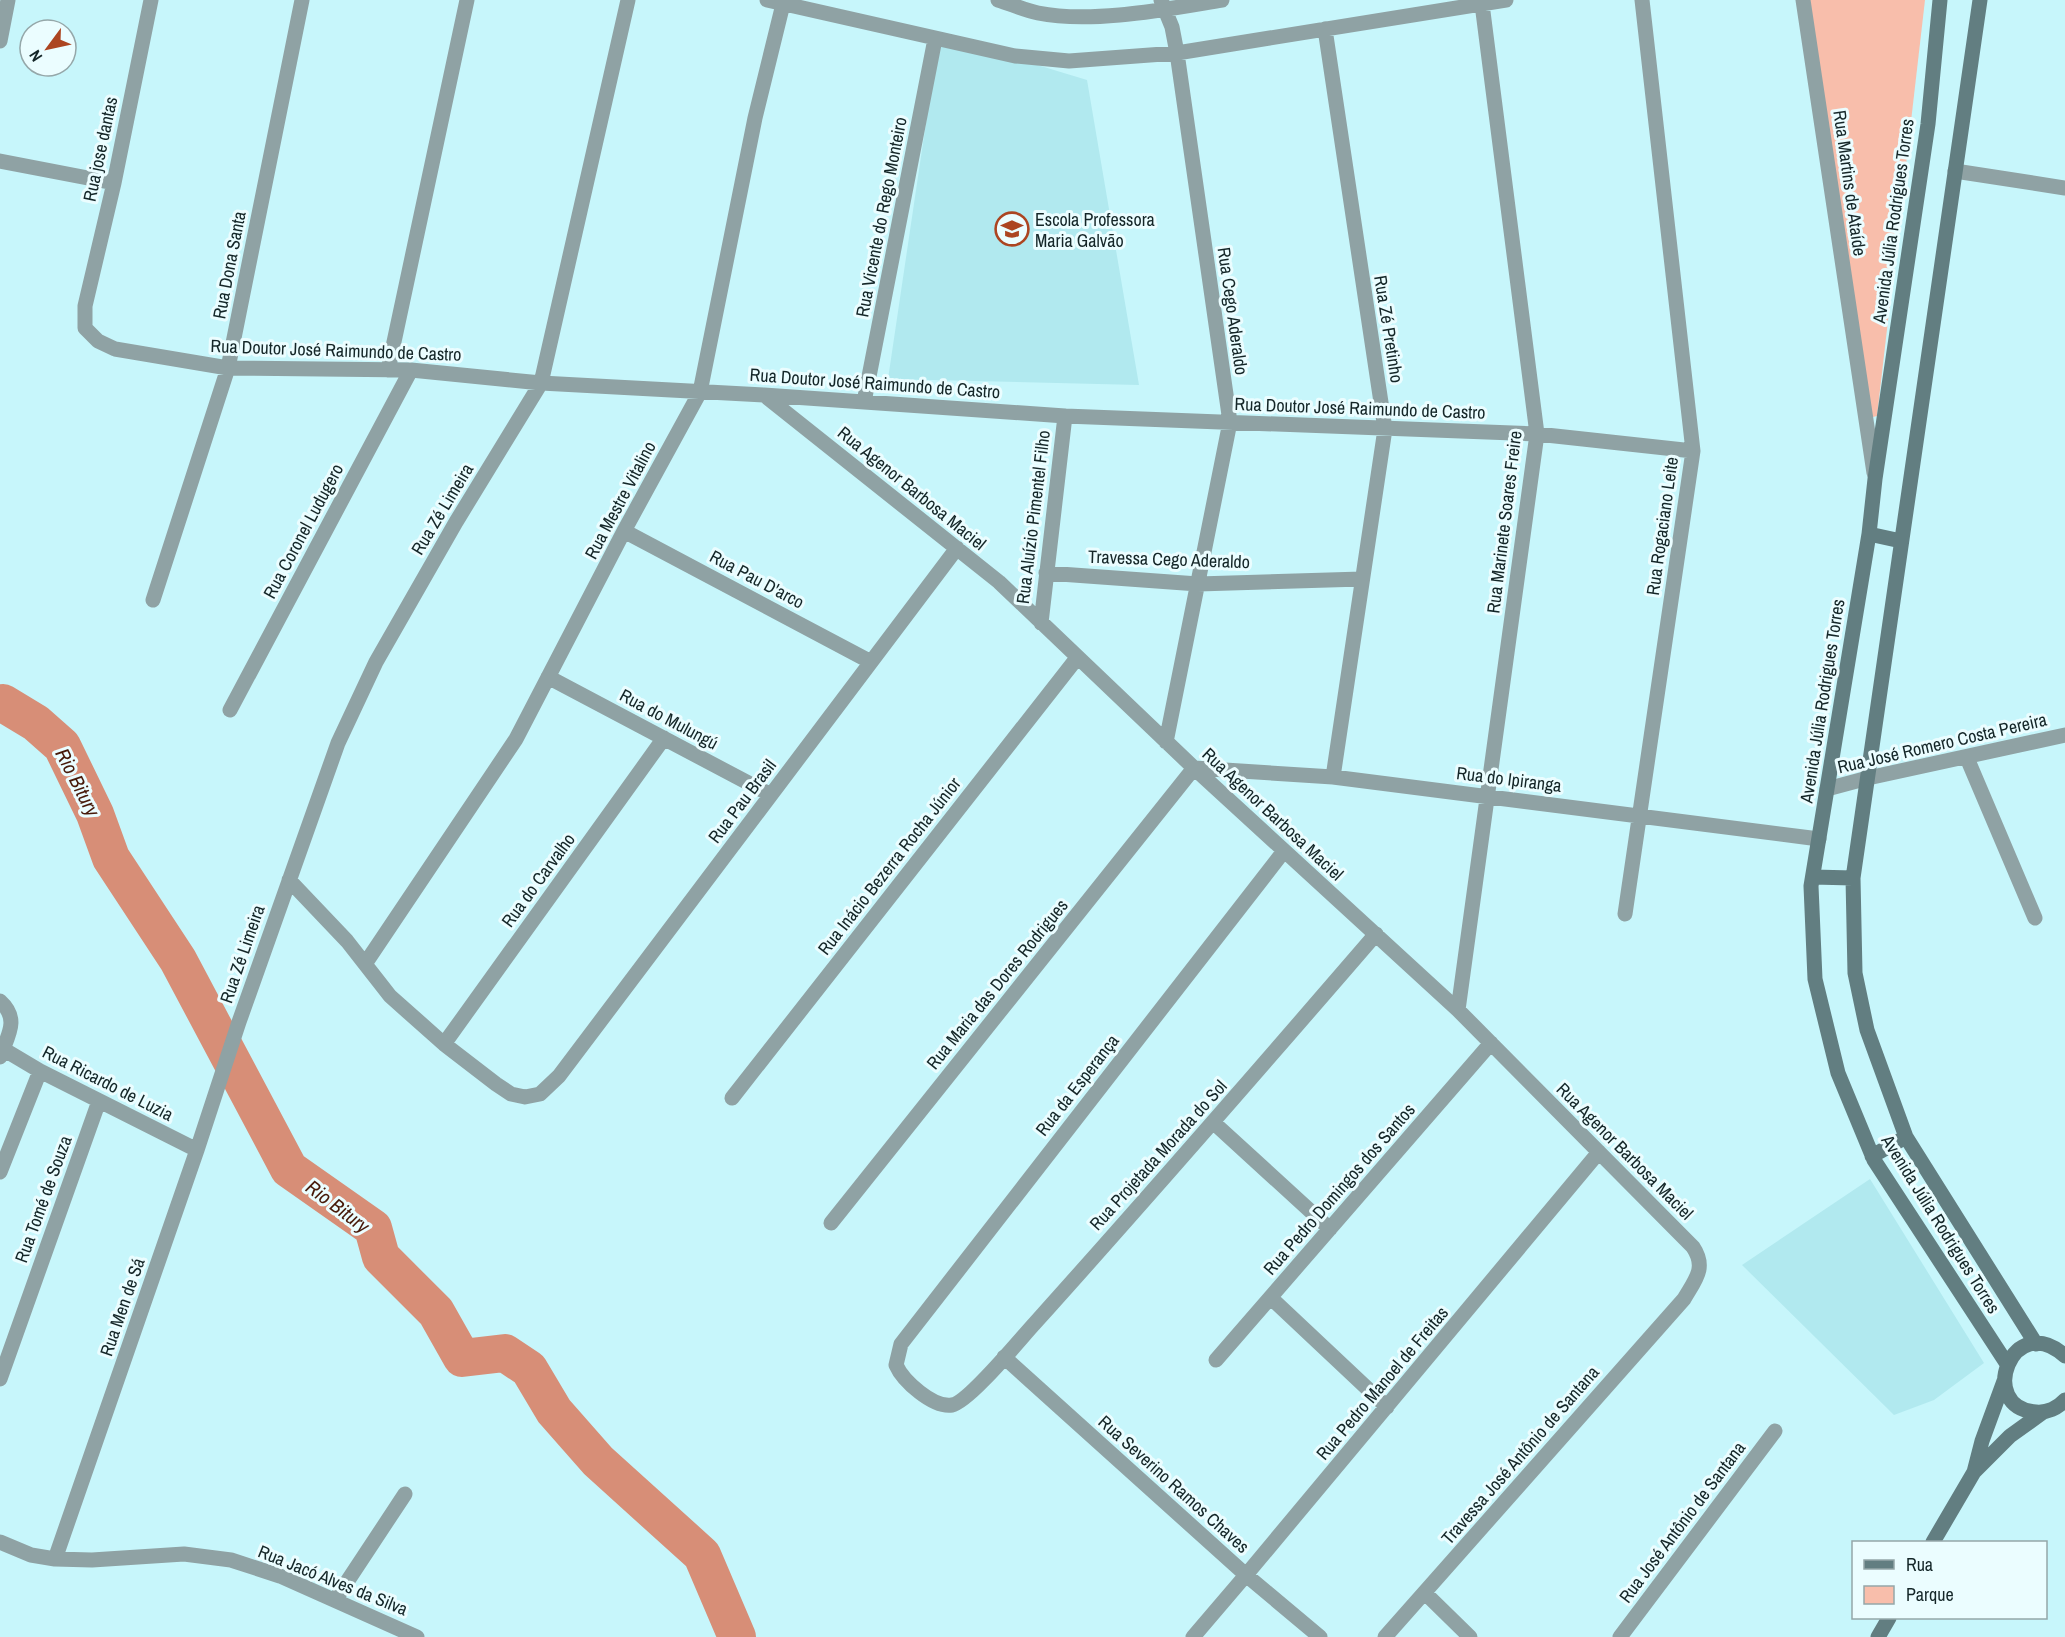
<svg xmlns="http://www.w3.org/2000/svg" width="2065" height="1637" font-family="'Archivo Narrow',sans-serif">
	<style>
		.built { fill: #b1e9ef }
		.green { fill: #f8beab }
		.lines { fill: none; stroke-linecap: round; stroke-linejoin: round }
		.river { stroke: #d78e77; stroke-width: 38 }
		.minor { stroke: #8fa2a4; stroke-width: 15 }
		.secondary { stroke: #627e81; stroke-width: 15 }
		.labels { text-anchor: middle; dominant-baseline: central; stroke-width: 6; stroke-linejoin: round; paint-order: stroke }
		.street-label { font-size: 18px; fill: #142628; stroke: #ebfdff }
		.poi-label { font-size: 18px; fill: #142628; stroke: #ebfdff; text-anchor: start }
		.water-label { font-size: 20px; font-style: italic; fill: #471909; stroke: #ebfdff }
	</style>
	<rect width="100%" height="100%" fill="#c7f6fb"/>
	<!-- built -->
	<path class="built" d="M939,35L1087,80L1139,385L888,379Z
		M1870,1179L1984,1363L1934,1400L1894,1415L1742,1265Z"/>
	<!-- green -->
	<path class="green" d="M1810,0H1925L1877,416L1869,418Z"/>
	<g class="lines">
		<!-- river -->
		<path class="river" d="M0,704L3,703L36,723L62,746L95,814L111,858L178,960L289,1169L373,1228L381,1257L436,1312L462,1358L505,1353L529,1369L554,1411L598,1461L702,1555L737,1637"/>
		<!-- minor -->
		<path class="minor" d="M151,0L114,183L85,306V328L98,341L115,349L228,368L411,370L541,383L764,395L1065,416L1537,434L1693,451
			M767,0L1015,56L1069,61L1177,53L1506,0
			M998,0C1011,4 1024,10 1038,13C1092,24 1167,9 1222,0
			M1161,0L1172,27L1177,53L1230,422L1166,742
			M1803,0L1874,473
			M1325,29L1385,429L1333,777
			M0,41L8,0
			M0,161L114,183
			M1955,171L2065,188
			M388,370L467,0
			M764,395L999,582L1194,768L1458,1010L1693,1247C1707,1268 1695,1280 1684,1299L1385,1637
			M864,402L935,39
			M624,531L871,662
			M1046,573L1198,584L1362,579
			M153,600L228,368L302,0
			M1041,623L1065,416
			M548,677L771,795
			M230,710L411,370
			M1967,758L2035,918
			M1827,789L1868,778L2065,735
			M1284,851L901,1344L896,1365C903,1381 933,1408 952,1405C969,1402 1021,1338 1035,1323C1150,1195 1263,1065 1376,934
			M289,880L347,941L390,996L444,1044L496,1084L511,1094L525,1097L540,1094L559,1076L957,548
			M1625,914L1693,451L1642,0
			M365,964L516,739L624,531L700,392L755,118L784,0
			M0,1001C20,1019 8,1035 0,1057
			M1458,1010L1537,434L1482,4
			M444,1044L664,738
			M3,1049L40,1071L197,1150
			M732,1098L1077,658
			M1214,1123L1330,1229
			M0,1172L40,1071
			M831,1223L1194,768L1333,777L1819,839
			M1271,1298L1387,1407
			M1004,1357L1246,1575L1320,1637
			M1216,1360L1491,1043
			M0,1379L99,1101
			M0,1542L31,1555L55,1559L92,1560L184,1554L231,1560L280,1576L417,1637
			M55,1559L197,1150L239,1022L338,743L376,662L456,522L541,383L628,0
			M1425,1593L1470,1637
			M335,1600L405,1494
			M1193,1637L1246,1575L1599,1152
			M1620,1637L1775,1431"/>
		<!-- secondary -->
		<path class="secondary" d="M1940,0L1928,124L1875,479L1869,534L1811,886L1815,979L1838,1073L1874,1160L2007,1364
			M1980,0L1853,878L1855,973L1867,1030L1906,1137L2036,1344
			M1869,534L1901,541
			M1813,877L1853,878
			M1872,1156L1906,1137
			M2065,1356C2012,1308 1976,1408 2036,1412C2047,1413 2058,1408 2065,1400
			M1974,1472L1982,1441L2004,1381
			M1933,1542L1974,1472L2010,1436L2042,1413
			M1878,1637L1889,1618"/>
	</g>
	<!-- icons -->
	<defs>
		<symbol id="school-ring" viewBox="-11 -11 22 22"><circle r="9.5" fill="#ebfdff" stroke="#ac4521" stroke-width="1.5"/><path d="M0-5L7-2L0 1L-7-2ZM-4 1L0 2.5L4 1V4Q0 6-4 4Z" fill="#ac4521"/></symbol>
	</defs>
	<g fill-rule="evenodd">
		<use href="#school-ring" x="993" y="210" width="38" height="38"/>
	</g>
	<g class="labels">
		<!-- street labels -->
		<g class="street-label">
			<text transform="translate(100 149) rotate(-78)">Rua jose dantas</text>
			<text transform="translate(1850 183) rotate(82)">Rua Martins de Ataíde</text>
			<text transform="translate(881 217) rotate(-79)">Rua Vicente do Rego Monteiro</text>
			<text transform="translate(1893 221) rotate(-82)">Avenida Júlia Rodrigues Torres</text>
			<text transform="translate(229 265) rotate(-79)">Rua Dona Santa</text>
			<text transform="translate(1233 311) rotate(82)">Rua Cego Aderaldo</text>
			<text transform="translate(1389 329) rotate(81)">Rua Zé Pretinho</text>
			<text transform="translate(336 350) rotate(2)">Rua Doutor José Raimundo de Castro</text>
			<text transform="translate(875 383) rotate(4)">Rua Doutor José Raimundo de Castro</text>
			<text transform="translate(1360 408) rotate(2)">Rua Doutor José Raimundo de Castro</text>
			<text transform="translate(912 488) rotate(39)">Rua Agenor Barbosa Maciel</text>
			<text transform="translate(620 500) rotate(-62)">Rua Mestre Vitalino</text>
			<text transform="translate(442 509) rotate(-59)">Rua Zé Limeira</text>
			<text transform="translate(1033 517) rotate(-83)">Rua Aluízio Pimentel Filho</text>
			<text transform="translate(1504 522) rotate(-83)">Rua Marinete Soares Freire</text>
			<text transform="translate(1662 526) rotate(-82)">Rua Rogaciano Leite</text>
			<text transform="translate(303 531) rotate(-62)">Rua Coronel Ludugero</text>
			<text transform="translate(1169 559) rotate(2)">Travessa Cego Aderaldo</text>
			<text transform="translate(757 579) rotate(28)">Rua Pau D'arco</text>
			<text transform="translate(1822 701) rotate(-81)">Avenida Júlia Rodrigues Torres</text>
			<text transform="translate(669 719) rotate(28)">Rua do Mulungú</text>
			<text transform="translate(1942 743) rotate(-13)">Rua José Romero Costa Pereira</text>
			<text transform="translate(1509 779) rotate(7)">Rua do Ipiranga</text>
			<text transform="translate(742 801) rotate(-53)">Rua Pau Brasil</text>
			<text transform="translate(1273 814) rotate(43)">Rua Agenor Barbosa Maciel</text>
			<text transform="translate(889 866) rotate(-52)">Rua Inácio Bezerra Rocha Júnior</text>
			<text transform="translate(538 880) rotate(-54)">Rua do Carvalho</text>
			<text transform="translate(242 954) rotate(-71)">Rua Zé Limeira</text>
			<text transform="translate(997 984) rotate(-51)">Rua Maria das Dores Rodrigues</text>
			<text transform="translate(108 1083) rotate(27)">Rua Ricardo de Luzia</text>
			<text transform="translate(1077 1085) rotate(-52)">Rua da Esperança</text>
			<text transform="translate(1625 1151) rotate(45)">Rua Agenor Barbosa Maciel</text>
			<text transform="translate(1158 1155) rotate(-48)">Rua Projetada Morada do Sol</text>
			<text transform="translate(1339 1189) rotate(-49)">Rua Pedro Domingos dos Santos</text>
			<text transform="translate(43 1199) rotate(-70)">Rua Tomé de Souza</text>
			<text transform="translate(1941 1224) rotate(58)">Avenida Júlia Rodrigues Torres</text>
			<text transform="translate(122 1307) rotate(-71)">Rua Men de Sá</text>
			<text transform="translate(1382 1383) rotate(-50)">Rua Pedro Manoel de Freitas</text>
			<text transform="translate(1520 1455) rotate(-49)">Travessa José Antônio de Santana</text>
			<text transform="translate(1174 1484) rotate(42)">Rua Severino Ramos Chaves</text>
			<text transform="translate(1682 1522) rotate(-53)">Rua José Antônio de Santana</text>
			<text transform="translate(333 1580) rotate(22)">Rua Jacó Alves da Silva</text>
		</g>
		<!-- poi labels -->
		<g class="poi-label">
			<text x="1035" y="219">Escola Professora<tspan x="1035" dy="21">Maria Galvão</tspan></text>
		</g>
		<!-- water labels -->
		<g class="water-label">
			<text transform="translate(78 782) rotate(63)">Rio Bitury</text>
			<text transform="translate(338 1206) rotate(37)">Rio Bitury</text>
		</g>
	</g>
	<!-- legend -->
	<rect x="1852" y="1541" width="195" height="78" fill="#ebfdff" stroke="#95a7a9" stroke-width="1.5"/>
	<rect x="1864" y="1560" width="30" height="9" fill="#627e81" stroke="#95a7a9" stroke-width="1.5"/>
	<text x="1906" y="1571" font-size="18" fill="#142628">Rua</text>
	<rect x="1864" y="1586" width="30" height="18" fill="#f8beab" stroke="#95a7a9" stroke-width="1.5"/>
	<text x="1906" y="1601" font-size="18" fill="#142628">Parque</text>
	<!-- north arrow -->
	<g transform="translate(48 48) rotate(237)"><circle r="28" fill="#ebfdff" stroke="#95a7a9" stroke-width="1.5"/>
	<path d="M0-4.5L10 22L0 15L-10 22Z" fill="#ac4521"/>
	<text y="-9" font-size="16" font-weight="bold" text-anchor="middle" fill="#142628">N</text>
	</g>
</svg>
